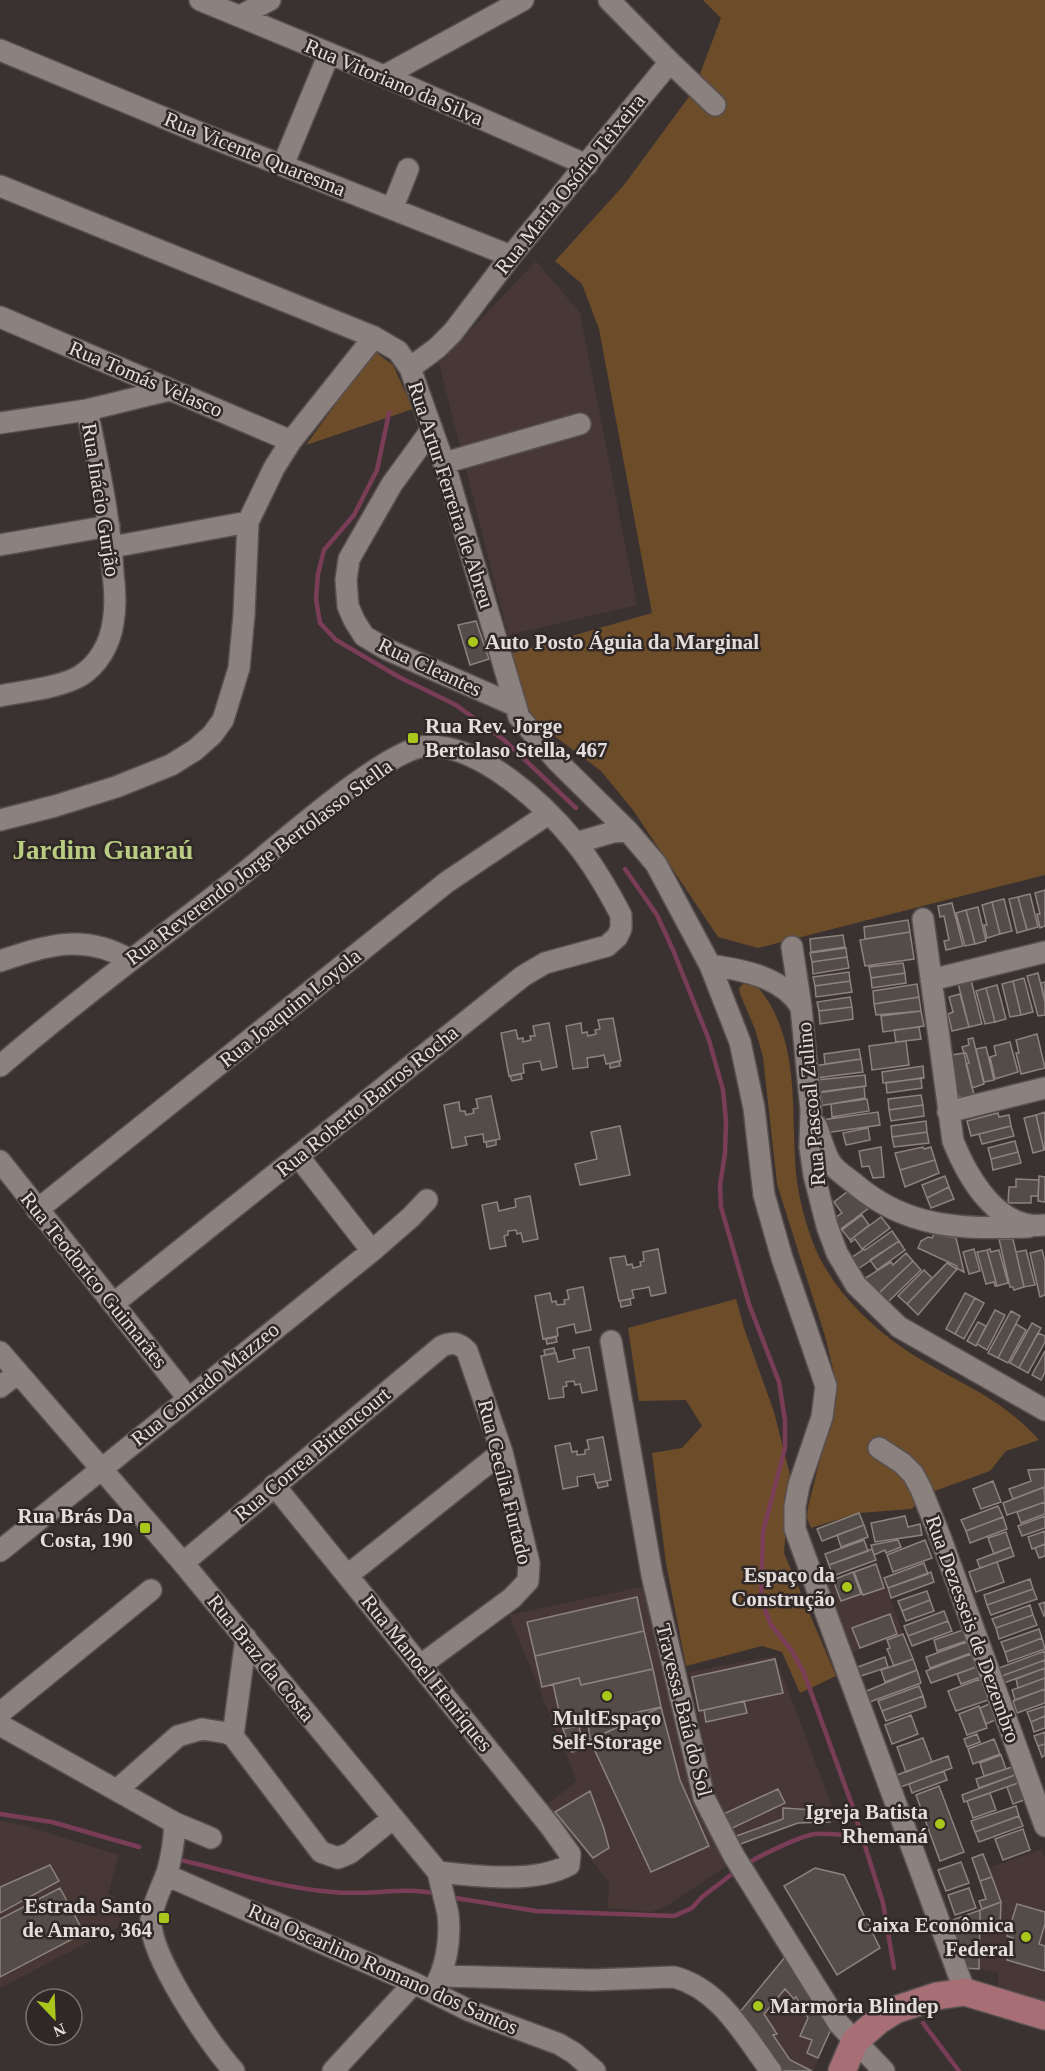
<svg xmlns="http://www.w3.org/2000/svg" width="1045" height="2071" font-family="'Times New Roman',serif">
	<style>
		.built { fill: #483835 }
		.green { fill: #6d4c29 }
		.lines { fill: none; stroke-linecap: round; stroke-linejoin: round }
		.stream { stroke: #7a3d57; stroke-width: 4.5 }
		.building { fill: #544c48; stroke: #8c837e; stroke-width: 1.5 }
		.minor-casing { stroke: #57504f; stroke-width: 24 }
		.major-casing { stroke: #57504f; stroke-width: 30 }
		.minor { stroke: #8b817f; stroke-width: 21 }
		.major { stroke: #a86e75; stroke-width: 27 }
		.poi-dot { fill: #a9c71b; stroke: #302826; stroke-width: 2 }
		.labels { text-anchor: middle; dominant-baseline: central; stroke-width: 5; stroke-linejoin: round; paint-order: stroke }
		.street-label { font-size: 21px; fill: #e3dedd; stroke: #302826 }
		.poi-label { font-size: 21px; font-weight: bold; fill: #e3dedd; stroke: #302826; text-anchor: end }
		.district-label { font-size: 27px; font-weight: bold; fill: #b9cc82; stroke: #302826 }
	</style>
	<rect width="100%" height="100%" fill="#3a3230"/>
	<!-- built -->
	<path class="built" d="M536,261L580,313L637,605L508,635L439,363Z
		M877,1562L903,1634L850,1653L823,1582Z
		M646,1586L730,1864L665,1907L651,1912L608,1908L609,1882L547,1805L577,1781L509,1615Z
		M775,1656L838,1822L798,1823L735,1846L726,1831L697,1749L701,1726L689,1672Z
		M0,1821L23,1825L119,1855L108,1894L115,1896L113,1905L123,1924L0,1988Z
		M1042,1849L1045,1858V2000L998,1987V1972L979,1969L980,1910L1001,1902L988,1868Z
		M790,1951L832,2027L813,2071H782L739,2013Z"/>
	<!-- green -->
	<path class="green" d="M703,0H1045V875L758,948L718,937L633,810L601,771L536,722L518,694L509,654L652,613L599,329L582,284L555,261L624,185L694,90L721,18Z
		M374,351L393,365L413,409L306,445Z
		M748,982C759,985 764,995 770,1004C801,1058 790,1123 797,1182C800,1202 805,1221 812,1240C829,1288 876,1333 920,1359C966,1387 1001,1398 1039,1440L1006,1451L990,1471L932,1492L911,1509L859,1513L811,1528L807,1518L808,1507L832,1412L835,1377L825,1336L777,1184L763,1057L755,1029L740,994L739,988L744,983Z
		M736,1299L744,1328L774,1412L790,1475L784,1553L836,1676L800,1693L782,1652L762,1646L686,1666L666,1563L652,1453L682,1448L702,1426L686,1400L639,1401L628,1328Z"/>
	<g class="lines">
		<!-- stream -->
		<path class="stream" d="M389,413L377,470L354,515L324,550L318,574L316,599L320,623L336,640L399,677L456,705L504,740L576,808
			M625,869L657,915L673,950L709,1040L723,1090L726,1121L725,1153L720,1185L721,1207L749,1304L779,1382L785,1420V1448L763,1532L761,1599L771,1625L792,1651L804,1673L852,1805L883,1903L894,1968
			M0,1814L52,1822L139,1847
			M181,1860C231,1872 282,1888 333,1892C369,1896 403,1886 438,1894
			M745,1865C759,1856 800,1836 815,1834C830,1833 846,1836 862,1835
			M449,1897L536,1911L674,1916L692,1908L702,1897L736,1871
			M923,2023L959,2071"/>
	</g>
	<!-- building -->
	<path class="building" d="M476,621L489,659L470,665L458,625Z
		M1045,890V926L1040,928L1037,914H1040L1035,893Z
		M1030,894L1038,927L1027,930L1018,897Z
		M1018,897L1027,930L1017,933L1009,899Z
		M1004,899L1012,931L1000,934L992,902Z
		M992,902L1000,934L987,938L984,925H987L982,905Z
		M952,903L963,946L946,950L944,941L949,940L944,916L940,917L938,906Z
		M978,907L986,941L975,944L966,910Z
		M966,910L975,944L965,946L956,913Z
		M908,920L910,932L865,939L864,927Z
		M910,932L914,959L865,966L860,940Z
		M843,935L845,947L811,952L810,939Z
		M846,948L847,957L812,962L810,953Z
		M847,957L849,968L813,974L812,962Z
		M903,963L905,973L871,978L869,967Z
		M849,972L850,981L815,986L813,977Z
		M905,973L906,983L872,988L871,978Z
		M1038,973L1045,1002V1015L1038,1016L1027,976Z
		M1024,978L1033,1012L1021,1015L1013,981Z
		M971,980L982,1024L969,1027L958,983Z
		M850,981L852,992L816,997L815,986Z
		M1013,981L1021,1015L1010,1017L1002,984Z
		M1045,982V1002L1041,983Z
		M917,984L919,997L874,1004L873,991Z
		M997,985L1006,1019L995,1022L986,988Z
		M986,988L995,1022L985,1024L976,991Z
		M960,994L969,1027L952,1031L948,1014L953,1012L949,997Z
		M850,997L852,1007L819,1011L817,1002Z
		M919,997L921,1011L876,1015L874,1004Z
		M852,1007L853,1019L820,1024L819,1011Z
		M921,1011L924,1026L883,1032L881,1016Z
		M613,1018L621,1061L606,1064L604,1055L600,1056L587,1058L588,1067L573,1069L566,1026L581,1023L582,1033L587,1032L588,1036L596,1034L595,1030L600,1029L598,1020Z
		M549,1023L557,1067L542,1070L540,1061L523,1064L524,1073L509,1076L501,1033L516,1030L518,1039L523,1038V1042L531,1040L530,1036H535L533,1026Z
		M919,1027L921,1039L896,1042L894,1030Z
		M1037,1034L1045,1068L1021,1074L1016,1053H1019L1016,1040Z
		M973,1038L984,1084L972,1088L966,1064L969,1063L966,1053H964L962,1047L969,1045L968,1039Z
		M906,1041L909,1065L872,1070L869,1046Z
		M1010,1042L1018,1072L995,1079L990,1057L996,1055L994,1046Z
		M986,1047L994,1080L984,1082L976,1049Z
		M859,1049L861,1059L825,1064L824,1054Z
		M964,1053L974,1095L962,1098L956,1094L951,1055Z
		M861,1059L863,1072L816,1078L814,1066Z
		M619,1061L620,1066L610,1068V1063Z
		M923,1066L924,1078L883,1083L882,1072Z
		M521,1074L522,1079L512,1081L510,1076Z
		M865,1075L866,1086L818,1093L816,1080Z
		M921,1078L922,1088L887,1093L886,1083Z
		M864,1086L865,1098L819,1106V1102H822L820,1092Z
		M921,1095L923,1105L889,1110L888,1099Z
		M491,1096L500,1139L484,1142L483,1134L465,1137L467,1145L452,1148L444,1105L459,1102L460,1111H465L466,1115L474,1113L473,1109L478,1108L476,1099Z
		M867,1099L869,1111L832,1117L831,1104Z
		M923,1105L924,1116L891,1121L889,1110Z
		M878,1112L880,1125L825,1133L822,1120Z
		M1045,1112V1150H1044L1036,1115Z
		M998,1113L999,1117L1009,1115L1011,1126L971,1136L967,1121Z
		M1036,1115L1044,1150L1033,1153L1024,1118Z
		M926,1121L927,1132L892,1137L891,1126Z
		M620,1126L630,1175L580,1185L575,1164L597,1159L591,1132Z
		M1011,1126L1014,1136L982,1144L979,1134Z
		M868,1128L870,1140L846,1145L843,1133Z
		M927,1132L929,1143L894,1147L892,1137Z
		M496,1140V1145L487,1147L486,1142Z
		M1015,1141L1018,1152L991,1159L988,1148Z
		M881,1147L884,1177L873,1178L869,1166L862,1167L859,1151Z
		M923,1147L924,1149L931,1147L935,1160L900,1170L895,1153Z
		M1018,1152L1021,1163L993,1170L991,1159Z
		M935,1160L939,1173L905,1187L900,1170Z
		M945,1176L949,1187L927,1198L922,1185Z
		M1039,1176L1045,1177V1202L1038,1201Z
		M1016,1179L1039,1180L1038,1196H1031V1203H1008L1009,1187H1016Z
		M949,1187L954,1199L931,1208L927,1198Z
		M847,1192L869,1208L838,1231L833,1219L842,1213L834,1202Z
		M530,1196L538,1239L523,1242L521,1233L517,1234L516,1230L508,1231V1235L504,1236L506,1246L490,1249L482,1205L497,1202L499,1211L503,1210L516,1207L515,1199Z
		M862,1215L869,1225L850,1240L842,1230Z
		M881,1217L890,1228L862,1249L855,1239L851,1242L850,1240Z
		M892,1231L899,1241L858,1269L851,1258L864,1249L865,1250Z
		M934,1234L956,1238L964,1272L956,1268L957,1266L918,1248L921,1241L928,1237L932,1238Z
		M999,1239H1013L1024,1287L1014,1290L1013,1287H1010Z
		M899,1241L905,1250L877,1270L870,1260Z
		M658,1249L666,1293L651,1296L649,1287L645,1288L632,1290L634,1298L619,1301L610,1258L625,1256L627,1265L632,1264L633,1268L641,1266L640,1262L644,1261L643,1252Z
		M974,1249L980,1271L969,1274L963,1252Z
		M990,1249L991,1252L999,1250L1008,1283L997,1286L987,1250Z
		M987,1250L997,1286H995L994,1282L986,1284L977,1252Z
		M1026,1250L1035,1285L1024,1287L1016,1252Z
		M1042,1250L1045,1261V1295L1040,1297L1030,1253Z
		M906,1253L913,1261L878,1294L864,1279L891,1262L893,1265Z
		M913,1261L921,1270L887,1303L878,1294Z
		M947,1263L957,1269L918,1315L907,1304Z
		M924,1270L932,1278L907,1304L898,1296Z
		M583,1287L591,1330L576,1333L574,1324L557,1328L558,1336L543,1339L535,1296L550,1293L552,1302L556,1301L557,1305L565,1304L564,1300L569,1299L567,1290Z
		M965,1293L975,1298L955,1334L946,1329Z
		M975,1298L984,1303L964,1339L955,1334Z
		M630,1299L631,1305L621,1307L620,1301Z
		M995,1310L1005,1315L987,1350L977,1344Z
		M1011,1311L1020,1316L998,1358L988,1353Z
		M978,1322L986,1326L976,1346L967,1341Z
		M1032,1323L1041,1328L1019,1368L1010,1363Z
		M1016,1324L1026,1330L1008,1363L998,1358Z
		M1038,1333L1045,1336V1342L1028,1373L1019,1368Z
		M556,1337L557,1342L547,1344L546,1339Z
		M589,1347L597,1390L582,1393L580,1384L575,1385L574,1381L566,1382L567,1386L563,1387L564,1397L549,1399L541,1356L556,1353L558,1362L575,1358L573,1350Z
		M554,1348L555,1353L545,1355L544,1350Z
		M1045,1351V1372L1041,1380L1032,1375Z
		M603,1437L611,1480L596,1483L594,1474L577,1477L578,1486L563,1489L555,1446L570,1443L572,1452L577,1451V1455L585,1454V1450L589,1449L587,1440Z
		M1045,1469V1487L1013,1499L1009,1489L1031,1481L1028,1470Z
		M607,1481L608,1486L598,1488L597,1483Z
		M993,1481L1001,1502L981,1509L973,1489Z
		M1044,1487L1045,1502L1007,1515L1003,1503Z
		M1045,1502V1514L1021,1523L1017,1512Z
		M998,1506L1003,1517L966,1531L961,1520Z
		M859,1513L864,1525L822,1541L817,1529Z
		M905,1516L908,1527L920,1524L922,1535L875,1542L871,1523Z
		M1045,1516V1528L1022,1536L1018,1526Z
		M1003,1517L1007,1529L970,1543L966,1531Z
		M864,1525L868,1537L841,1547L837,1535Z
		M1045,1531V1544L1032,1549L1028,1537Z
		M1006,1532L1011,1547L994,1554L988,1538Z
		M864,1540L868,1551L829,1565L825,1554Z
		M898,1540L901,1547L886,1553L885,1550L874,1555L871,1545Z
		M925,1540L932,1558L893,1572L887,1555Z
		M1045,1544V1556L1039,1558L1035,1548Z
		M1011,1547L1014,1556L980,1568L977,1560Z
		M872,1549L876,1560L833,1576L829,1565Z
		M997,1562L1004,1582L976,1592L969,1572Z
		M924,1563L928,1574L888,1588L884,1578Z
		M876,1564L884,1588L863,1595L854,1572Z
		M853,1572L861,1594L841,1601L833,1580Z
		M931,1572L934,1582L891,1598L888,1588Z
		M1030,1579L1033,1589L987,1605L984,1595Z
		M1033,1589L1037,1599L991,1615L987,1605Z
		M927,1591L930,1600L902,1611L898,1601Z
		M637,1597L644,1631L535,1656L527,1622Z
		M930,1600L934,1611L906,1621L902,1611Z
		M1045,1602V1616H1044L1039,1604Z
		M1030,1605L1033,1615L996,1628L992,1619Z
		M944,1611L948,1621L908,1636L904,1626Z
		M890,1614L897,1634L860,1648L852,1628Z
		M1033,1615L1037,1625L999,1639L996,1628Z
		M948,1621L952,1631L912,1646L908,1636Z
		M1039,1629L1042,1638L1005,1652L1001,1642Z
		M963,1630L966,1641L937,1651L934,1640Z
		M644,1631L653,1669L581,1685L579,1678L542,1687L535,1656Z
		M903,1634L913,1659L894,1666L887,1649L890,1648L887,1640Z
		M1042,1638L1045,1649L1008,1662L1005,1652Z
		M967,1642L971,1653L930,1668L926,1657Z
		M1045,1651V1660L1002,1676L999,1668Z
		M971,1654L976,1667L931,1683L926,1671Z
		M885,1657L888,1667L858,1677L855,1668Z
		M775,1659L783,1693L699,1711L692,1677Z
		M913,1659L917,1670L885,1682L881,1670Z
		M1045,1660V1668L1004,1683L1002,1676Z
		M976,1667L980,1677L961,1684L957,1674Z
		M1045,1668V1678L1018,1688L1016,1679Z
		M653,1669L661,1707L563,1729L553,1684L579,1678L581,1685Z
		M917,1670L921,1683L867,1703L864,1692Z
		M1045,1678V1689L1015,1700L1012,1690Z
		M980,1679L988,1700L956,1711L948,1691Z
		M919,1686L923,1696L882,1711L878,1701Z
		M1045,1689V1703L1017,1713L1013,1701Z
		M923,1696L926,1707L886,1721L882,1711Z
		M744,1701L747,1713L706,1722L704,1710Z
		M989,1704L995,1720L986,1724L980,1708Z
		M979,1706L987,1728L967,1735L959,1714Z
		M1045,1706V1716L1031,1722L1027,1712Z
		M661,1707L680,1780L709,1846L651,1872L590,1740Z
		M661,1707L590,1740L588,1723Z
		M911,1715L918,1734L892,1744L885,1725Z
		M1045,1716V1728L1034,1732L1031,1722Z
		M579,1726L583,1749L572,1752L563,1729Z
		M1045,1732V1744L1038,1746L1034,1736Z
		M977,1734L980,1742L967,1747L964,1739Z
		M923,1738L932,1762L906,1772L897,1747Z
		M994,1739L1000,1754L973,1764L968,1749Z
		M1045,1744V1755L1042,1757L1038,1746Z
		M1001,1755L1006,1769L984,1776L980,1763Z
		M948,1756L952,1768L898,1788L894,1776Z
		M1012,1767L1015,1775L979,1788L976,1779Z
		M944,1771L947,1780L912,1793L909,1784Z
		M1015,1775L1018,1783L964,1802L962,1795Z
		M1018,1783L1024,1800L1013,1804L1007,1787Z
		M939,1786L964,1852L940,1861L916,1795Z
		M778,1789L785,1803L726,1831L719,1816Z
		M590,1791L604,1829L609,1848L593,1858L555,1812Z
		M990,1793L996,1810L973,1818L967,1801Z
		M1016,1806L1019,1816L975,1832L971,1821Z
		M783,1808L830,1811V1822L798,1823L735,1846L731,1838L783,1819Z
		M1019,1816L1023,1826L979,1842L975,1832Z
		M1023,1829L1030,1850L1003,1860L995,1839Z
		M983,1854L992,1877L980,1881L972,1858Z
		M961,1862L969,1883L946,1891L938,1870Z
		M50,1865L59,1881L0,1913V1887Z
		M815,1868L844,1875L880,1948L837,1975L784,1886Z
		M992,1877L1001,1902L982,1909L979,1901L986,1899L980,1881Z
		M60,1888L84,1933L0,1977V1919Z
		M969,1888L976,1908L955,1915L948,1895Z
		M1001,1902L1000,1930H980V1910Z
		M1017,1904L1045,1912V1924L1039,1944L1045,1946V1971L1007,1960L1013,1938L1007,1936Z
		M980,1910L979,1969L964,1968L947,1922Z
		M790,1951L832,2027L818,2058L807,2053L812,2040L800,2036L808,2018L796,1997L794,1999L785,1989L764,2014L777,2034L773,2035L790,2060L812,2071H782L739,2013Z"/>
	<g class="lines">
		<defs>
			<path id="minor" d="M200,0L384,76L587,165
				M240,16L270,0
				M0,50L198,132L511,256
				M670,62L715,105
				M384,76L523,0
				M283,165L329,54
				M0,186L374,337L398,351L410,368L446,469L519,717L557,761L628,831L656,864L710,965L740,1042L754,1108L764,1195L782,1258L826,1386L822,1417L799,1485L795,1506V1529L965,1992
				M392,209L408,169
				M0,317L291,441
				M410,368L437,348L453,332L511,256L670,62L609,0
				M0,423L87,410L169,390
				M432,429L392,484L349,559L346,580L348,606L354,620L364,636L386,649L514,705
				M444,463L580,424
				M0,545L109,526
				M112,547L248,522
				M0,696C24,691 59,688 80,676C98,665 110,644 113,623C116,607 115,589 113,573C110,518 98,464 87,410
				M0,820L55,806L116,787L171,765L195,750L212,735L223,720L239,668L244,615L248,522L274,468L291,441L374,337
				M576,843L613,832L628,831
				M923,919L953,1141C968,1178 998,1231 1045,1225
				M792,947L801,1007
				M0,961C47,945 85,933 130,960
				M710,965C743,970 783,977 801,1007L811,1110L810,1147L814,1175L827,1226L837,1253L856,1285L899,1327L1045,1410
				M931,980L1045,952
				M0,1066C77,1000 159,939 239,877C276,848 386,748 427,746C480,744 544,804 575,842C592,863 609,892 621,915V929L617,937L607,946L545,963L523,976L113,1304
				M948,1112L1045,1088
				M816,1125C821,1137 824,1153 831,1163C836,1171 848,1178 855,1184C908,1229 962,1229 1028,1227
				M298,1156L372,1251
				M0,1161L188,1398
				M37,1210L447,882L548,814
				M611,1341L652,1575L704,1798L734,1856L839,2024L884,2071
				M0,1352L183,1563L438,1872C441,1886 445,1900 448,1914C451,1939 446,1971 432,1991
				M0,1387L18,1373
				M879,1448L902,1463L913,1474L921,1489L941,1539L1045,1826
				M274,1485L550,1826L570,1854L569,1865C534,1884 478,1876 438,1872
				M0,1551L372,1251L411,1217L427,1200
				M183,1563L442,1346C453,1342 458,1342 467,1351L502,1452L529,1563L528,1581L512,1598L421,1665
				M348,1575L502,1452
				M0,1713L151,1590
				M0,1725L175,1823L211,1838
				M233,1736L246,1638
				M117,1790L178,1736L202,1729L227,1733L233,1736L321,1852L338,1858L350,1853L392,1819
				M175,1823C174,1841 172,1856 167,1873C161,1889 153,1902 151,1920C149,1955 210,2045 234,2071
				M166,1875L414,1983L470,2011L559,2044L574,2053L595,2071
				M441,1976L592,1980L674,1977C720,1989 744,2035 771,2071
				M333,2071L414,1983"/>
			<path id="major" d="M842,2071L855,2041L879,2020L895,2010L937,1996L965,1992L1045,2016"/>
		</defs>
		<!-- minor casing -->
		<use href="#minor" class="minor-casing"/>
		<!-- major casing -->
		<use href="#major" class="major-casing"/>
		<!-- minor -->
		<use href="#minor" class="minor"/>
		<!-- major -->
		<use href="#major" class="major"/>
	</g>
	<!-- markers -->
	<g class="poi-dot">
		<circle cx="473" cy="642" r="6"/>
		<rect x="407" y="732" width="12" height="12" rx="3"/>
		<rect x="139" y="1522" width="12" height="12" rx="3"/>
		<circle cx="847" cy="1587" r="6"/>
		<circle cx="607" cy="1696" r="6"/>
		<circle cx="940" cy="1824" r="6"/>
		<rect x="158" y="1912" width="12" height="12" rx="3"/>
		<circle cx="1026" cy="1937" r="6"/>
		<circle cx="758" cy="2006" r="6"/>
	</g>
	<g class="labels">
		<!-- street labels -->
		<g class="street-label">
			<text transform="translate(394 82) rotate(23)">Rua Vitoriano da Silva</text>
			<text transform="translate(255 154) rotate(22)">Rua Vicente Quaresma</text>
			<text transform="translate(570 184) rotate(-51)">Rua Maria Osório Teixeira</text>
			<text transform="translate(146 379) rotate(23)">Rua Tomás Velasco</text>
			<text transform="translate(451 495) rotate(72)">Rua Artur Ferreira de Abreu</text>
			<text transform="translate(101 500) rotate(81)">Rua Inácio Gurjão</text>
			<text transform="translate(430 667) rotate(25)">Rua Cleantes</text>
			<text transform="translate(259 862) rotate(-37)">Rua Reverendo Jorge Bertolasso Stella</text>
			<text transform="translate(290 1008) rotate(-39)">Rua Joaquim Loyola</text>
			<text transform="translate(367 1101) rotate(-39)">Rua Roberto Barros Rocha</text>
			<text transform="translate(811 1104) rotate(-95)">Rua Pascoal Zulino</text>
			<text transform="translate(94 1280) rotate(51)">Rua Teodorico Guimarães</text>
			<text transform="translate(205 1384) rotate(-39)">Rua Conrado Mazzeo</text>
			<text transform="translate(312 1454) rotate(-40)">Rua Correa Bittencourt</text>
			<text transform="translate(505 1482) rotate(76)">Rua Cecília Furtado</text>
			<text transform="translate(973 1629) rotate(70)">Rua Dezesseis de Dezembro</text>
			<text transform="translate(261 1658) rotate(51)">Rua Braz da Costa</text>
			<text transform="translate(427 1673) rotate(51)">Rua Manoel Henriques</text>
			<text transform="translate(684 1710) rotate(76)">Travessa Baía do Sol</text>
			<text transform="translate(383 1969) rotate(24)">Rua Oscarlino Romano dos Santos</text>
		</g>
		<!-- poi labels -->
		<g class="poi-label">
			<text x="485" y="642" text-anchor="start">Auto Posto Águia da Marginal</text>
			<text x="425" y="726" text-anchor="start">Rua Rev. Jorge<tspan x="425" dy="24">Bertolaso Stella, 467</tspan></text>
			<text x="133" y="1516">Rua Brás Da<tspan x="133" dy="24">Costa, 190</tspan></text>
			<text x="835" y="1575">Espaço da<tspan x="835" dy="24">Construção</tspan></text>
			<text x="607" y="1718" text-anchor="middle">MultEspaço<tspan x="607" dy="24">Self-Storage</tspan></text>
			<text x="928" y="1812">Igreja Batista<tspan x="928" dy="24">Rhemaná</tspan></text>
			<text x="152" y="1906">Estrada Santo<tspan x="152" dy="24">de Amaro, 364</tspan></text>
			<text x="1014" y="1925">Caixa Econômica<tspan x="1014" dy="24">Federal</tspan></text>
			<text x="770" y="2006" text-anchor="start">Marmoria Blindep</text>
		</g>
		<!-- district labels -->
		<g class="district-label">
			<text x="103" y="850">Jardim Guaraú</text>
		</g>
	</g>
	<!-- north arrow -->
	<g transform="translate(54 2017) rotate(157)"><circle r="28" fill="#302826" stroke="#78716f" stroke-width="1.5"/>
	<path d="M0-4.5L10 22L0 15L-10 22Z" fill="#a9c71b"/>
	<text y="-9" font-size="16" font-weight="bold" text-anchor="middle" fill="#e3dedd">N</text>
	</g>
</svg>
